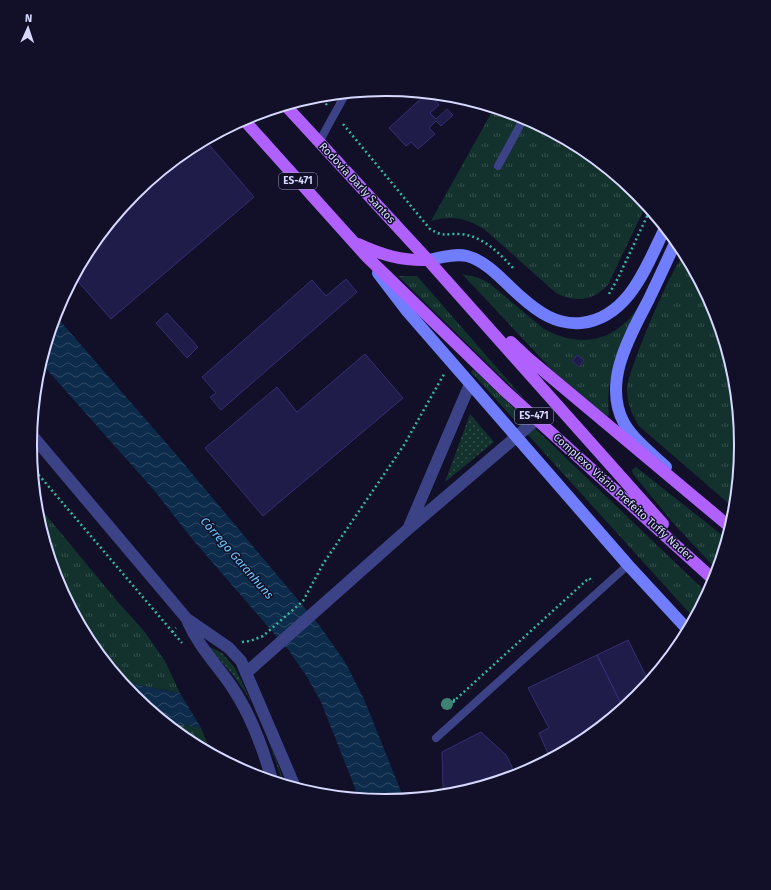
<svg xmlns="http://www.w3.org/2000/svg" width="771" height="890" font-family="'Fira Sans',sans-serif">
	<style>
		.grass { fill: url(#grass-tufts) }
		.forest { fill: url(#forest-firs) }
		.garden { fill: url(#garden-dots) }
		.water { fill: url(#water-waves) }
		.building { fill: #201c49; stroke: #342f74 }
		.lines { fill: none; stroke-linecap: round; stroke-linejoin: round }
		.path { stroke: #31b9a0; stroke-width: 2.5; stroke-dasharray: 2 3; stroke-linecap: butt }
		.lane { stroke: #3c4286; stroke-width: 8 }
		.street { stroke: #3c4286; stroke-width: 12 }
		.secondary { stroke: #707dfd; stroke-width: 12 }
		.primary { stroke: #af60fd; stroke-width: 12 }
		.tree { fill: #3e8273 }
		.labels { text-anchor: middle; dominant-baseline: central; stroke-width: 3; stroke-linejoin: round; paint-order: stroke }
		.shield { fill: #111028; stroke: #9c9cbe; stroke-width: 1 }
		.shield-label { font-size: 10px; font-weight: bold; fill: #d7d8ff }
		.street-label { font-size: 11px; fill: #d7d8ff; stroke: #111028 }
		.water-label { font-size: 12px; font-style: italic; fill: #67cafd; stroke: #111028 }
		.rim { fill: none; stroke: #d7d8ff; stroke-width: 2 }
	</style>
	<defs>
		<pattern id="grass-tufts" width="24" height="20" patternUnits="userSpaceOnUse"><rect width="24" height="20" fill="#13322d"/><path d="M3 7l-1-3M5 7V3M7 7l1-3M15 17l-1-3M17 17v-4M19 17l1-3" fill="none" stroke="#354f4c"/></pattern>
		<pattern id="forest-firs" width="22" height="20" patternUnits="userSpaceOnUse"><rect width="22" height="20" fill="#13322d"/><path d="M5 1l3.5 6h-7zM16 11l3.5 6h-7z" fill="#354f4c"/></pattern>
		<pattern id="garden-dots" width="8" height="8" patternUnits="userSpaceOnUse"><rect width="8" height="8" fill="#13322d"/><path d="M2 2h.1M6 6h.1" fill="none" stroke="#354f4c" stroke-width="1.8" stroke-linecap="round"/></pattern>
		<pattern id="water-waves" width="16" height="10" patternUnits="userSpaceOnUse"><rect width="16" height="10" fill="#0d2b4a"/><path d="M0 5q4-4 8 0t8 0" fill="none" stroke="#304965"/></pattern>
	</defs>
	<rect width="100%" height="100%" fill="#111028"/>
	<!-- grass -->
	<path class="grass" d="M494,108C547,124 611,162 646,205L608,285C592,301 576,303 556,293L484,229C466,218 451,215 431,221Z
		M685,254L714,309L734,376L741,445L735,509L639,426C632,415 627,403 627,389C627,373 673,263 685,254Z
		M462,274L479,278L489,283L544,329C585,351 620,339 643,300C625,338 604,372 609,415L607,417L556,374Z
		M398,276H417L526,401Z
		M473,369L707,593L694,618L471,372Z
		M636,467L727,539L717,570L674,524L633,474L632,470Z
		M36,503L118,602L144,631L165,661L180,693L122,682L90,642L57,581L37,514Z"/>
	<!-- forest -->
	<path class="forest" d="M165,722L201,728L212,754L188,740Z"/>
	<!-- garden -->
	<path class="garden" d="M470,414L494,442L445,482Z
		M206,645L222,653L235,668L267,735L285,784H283C273,753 263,719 245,692C234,675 220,660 206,645Z"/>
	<!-- water -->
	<path class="water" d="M55,315L174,452L319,625L345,662L364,699L404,799L385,800L359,798L321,702L307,677L290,652L193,540L153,489L41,363Z
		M122,682L180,693L201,728L165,722L134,696Z"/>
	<!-- building -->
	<path class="building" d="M426,94L443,95L436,101L439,105L430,113L436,119L447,109L453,115L441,126L436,121L429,128L435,134L418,149L411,142L406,146L389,128Z
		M205,140L254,197L111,319L74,277L90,247L134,193L188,149Z
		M346,279L357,292L221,410L210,397L216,393L202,377L312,280L326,296Z
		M167,313L198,347L187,358L156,323Z
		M365,354L403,398L263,516L205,448L277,387L297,412Z
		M577,355L584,360L579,367L572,361Z
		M628,640L649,682L637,697L623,708L597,655Z
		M597,655L623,708L583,741L550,758L539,733L549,728L528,688Z
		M481,732L506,755L516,775L447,794L443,787L442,752Z"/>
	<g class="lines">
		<!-- path -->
		<path class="path" d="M319,96L327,105
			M343,124L430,229C445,238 445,233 460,234C483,236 498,252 513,268
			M609,294L618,278L650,210
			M32,467L182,643
			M172,632L176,628
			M242,642L250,641L263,636L303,601L323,564L404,445L444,374
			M455,700H445L442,704L443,707H449L455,700L589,578L593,582"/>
		<!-- lane -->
		<path class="lane" d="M319,142L346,93
			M498,166L524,118
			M436,738L628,565"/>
		<!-- street -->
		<path class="street" d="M31,434L187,619L229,648L241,661L295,787
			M409,527L470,384
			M188,622C199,647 217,665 232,687C251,715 263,748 272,780
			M246,673L407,530L537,419"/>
		<!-- secondary -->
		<path class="secondary" d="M428,260C440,258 454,253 467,256C487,261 505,283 520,296C538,312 556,325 581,323C629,318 647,265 665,228
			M378,273L407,311L628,565L688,630
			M666,467C652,454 634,440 624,423C602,382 630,336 649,299C658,280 667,261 676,241"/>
		<!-- primary -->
		<path class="primary" d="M286,106L428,260L663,524
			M244,120L367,257L503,389L714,580
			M358,244C382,255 402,261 428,260L431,263
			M511,342L528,358L730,527"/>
	</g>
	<!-- trees -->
	<circle class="tree" cx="447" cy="704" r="6"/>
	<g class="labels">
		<!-- shield labels -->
		<g class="shield">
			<rect x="279" y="173" width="38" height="16" rx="3"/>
			<rect x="515" y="408" width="38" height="16" rx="3"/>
		</g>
		<g class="shield-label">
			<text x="298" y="181">ES-471</text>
			<text x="534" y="416">ES-471</text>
		</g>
		<!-- street labels -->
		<g class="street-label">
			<text transform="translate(357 183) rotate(47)">Rodovia Darly Santos</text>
			<text transform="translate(623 497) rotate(42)">Complexo Viário Prefeito Tuffy Nader</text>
		</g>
		<!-- water labels -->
		<g class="water-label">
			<text transform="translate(237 558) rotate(49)">Córrego Garanhuns</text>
		</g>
	</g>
	<!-- crop -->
	<path d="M0 0H771V890H0ZM385 96H386A348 348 0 0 1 734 444V446A348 348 0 0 1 386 794H385A348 348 0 0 1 37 446V444A348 348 0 0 1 385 96Z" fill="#111028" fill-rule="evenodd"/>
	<path class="rim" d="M385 96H386A348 348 0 0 1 734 444V446A348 348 0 0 1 386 794H385A348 348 0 0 1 37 446V444A348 348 0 0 1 385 96Z"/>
	<!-- north arrow -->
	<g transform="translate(28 28) rotate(3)" stroke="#111028" stroke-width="3" paint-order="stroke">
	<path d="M0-3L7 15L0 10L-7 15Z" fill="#d7d8ff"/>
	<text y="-6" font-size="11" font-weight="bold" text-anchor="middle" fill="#d7d8ff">N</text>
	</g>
</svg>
